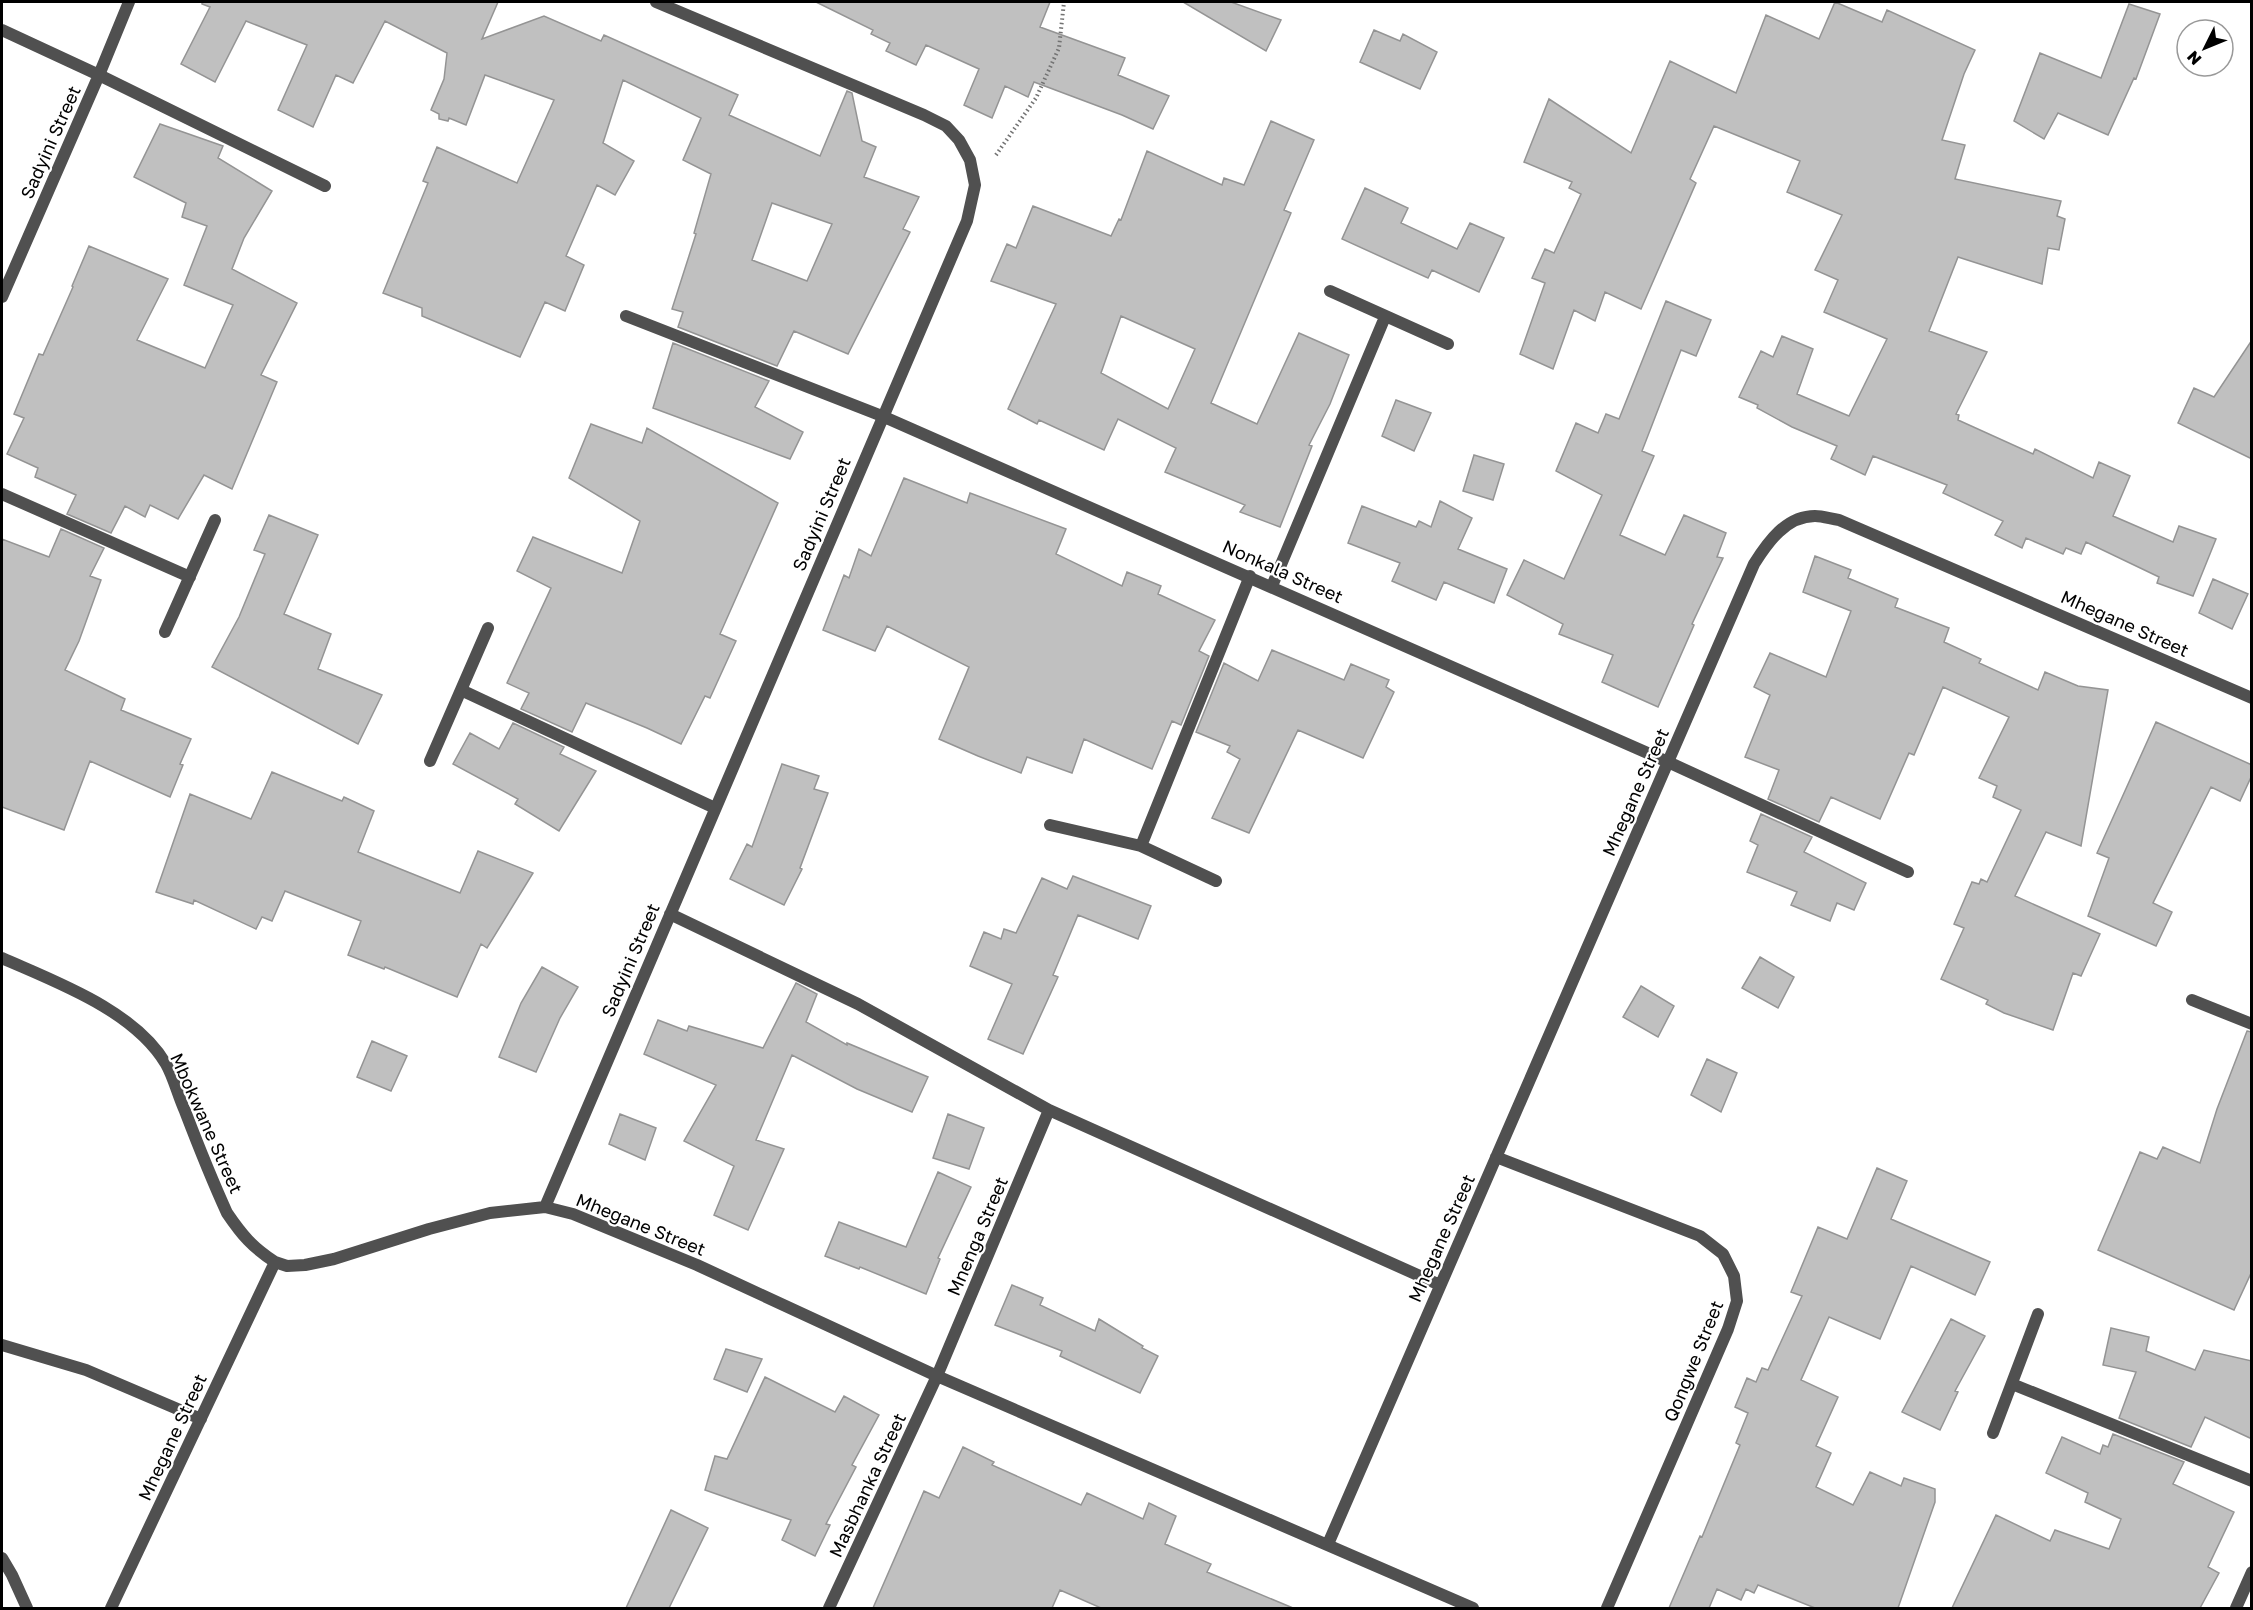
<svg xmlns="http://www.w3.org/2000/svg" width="2253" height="1610" font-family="'Golos Text',sans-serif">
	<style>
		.building { fill: #c0c0c0; stroke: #949494; stroke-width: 1.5; fill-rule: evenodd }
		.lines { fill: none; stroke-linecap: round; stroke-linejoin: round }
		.path { stroke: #727272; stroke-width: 4; stroke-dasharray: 1.5 3; stroke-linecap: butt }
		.service { stroke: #505050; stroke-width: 12 }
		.minor { stroke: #505050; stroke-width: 12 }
		.labels { text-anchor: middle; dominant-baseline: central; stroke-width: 4.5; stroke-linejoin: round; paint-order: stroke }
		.street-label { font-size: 18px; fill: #000; stroke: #fff }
	</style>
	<rect width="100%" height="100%" fill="#fff"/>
	<!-- building -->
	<path class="building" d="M202,2H498L482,39L544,16L601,41L604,35L738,95L729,115L820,156L847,91L852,93L862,141L876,147L864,177L919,197L903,229L910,232L848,354L794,331L777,366L678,327L683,312L672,309L696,234L694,233L711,174L683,160L701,118L623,80L603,143L634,161L615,195L597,185L566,256L584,265L565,311L545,302L520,357L422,316V308L383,293L428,183L423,181L437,147L517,183L554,100L485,75L466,125L449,118L448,121L439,119V114L431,110L444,79L447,53L385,21L353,83L336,75L313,127L278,110L307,45L246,21L215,82L181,64L210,7L202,4ZM772,203L832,224L807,281L752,260Z
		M816,2H1050L1040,27L1125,58L1118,75L1169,96L1153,129L1122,115L1034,82L1028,97L1005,86L992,118L964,105L979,69L926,45L916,65L886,51L890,43L871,34L873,30Z
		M1183,2H1231L1281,20L1266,51Z
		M1835,2L1882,22L1887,10L1975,50L1964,74L1942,140L1965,145L1955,179L2061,201L2057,216L2065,219L2059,250L2048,248L2042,284L1958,257L1929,331L1987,352L1956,414L1959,415L1958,420L2033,454L2035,449L2093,478L2099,462L2130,476L2113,516L2173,542L2179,526L2216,539L2193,596L2157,583L2159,577L2086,542L2081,554L2066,548L2063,554L2026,538L2022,548L1995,535L2003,521L1943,493L1947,485L1873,456L1865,475L1831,459L1837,446L1792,427L1757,408L1758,405L1739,397L1761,351L1773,357L1782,336L1813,349L1797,394L1849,416L1887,339L1824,312L1838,280L1815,270L1842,215L1787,192L1800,161L1714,126L1690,179L1696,183L1641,309L1605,292L1595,321L1574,310L1553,369L1520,354L1545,283L1532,278L1545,249L1554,253L1581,194L1569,188L1572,182L1524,162L1549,99L1631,153L1670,61L1736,93L1766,15L1819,39Z
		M2129,4L2160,14L2136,79L2134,78L2108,135L2058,113L2044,139L2014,121L2040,53L2101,78Z
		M1374,30L1400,41L1403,34L1437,52L1420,89L1360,62Z
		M1271,121L1314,140L1284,210L1291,213L1211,403L1257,424L1299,333L1349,355L1330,404L1309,445L1312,446L1280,527L1240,512L1245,505L1165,472L1176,448L1118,419L1104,450L1039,420L1037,424L1008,409L1056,304L991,281L1007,244L1016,248L1033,206L1111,236L1119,219L1121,220L1147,151L1222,185L1224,178L1244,185ZM1121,316L1195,349L1168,409L1101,373Z
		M160,124L223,146L218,158L272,191L244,238L232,269L297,303L261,375L277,382L232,489L204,475L178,519L150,505L145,517L125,506L111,533L67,514L76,495L35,477L38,468L7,454L24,418L14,414L39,354L43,355L73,287L72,286L89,246L168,279L137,340L205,368L233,305L184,285L207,226L182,217L186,203L134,177Z
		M1365,188L1408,208L1401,223L1457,249L1470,223L1504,238L1479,292L1432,270L1428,278L1342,239Z
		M1666,301L1711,320L1696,356L1681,350L1642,451L1654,456L1620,535L1665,555L1684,515L1726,533L1717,557L1723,558L1692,624L1694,625L1658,707L1602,682L1613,655L1559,634L1563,624L1507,595L1524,560L1564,579L1602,495L1556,471L1576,423L1598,433L1606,414L1619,419Z
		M2252,340V459L2178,423L2194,388L2214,397Z
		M673,343L769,381L755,407L803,432L790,459L653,408Z
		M1396,400L1431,413L1414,451L1382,436Z
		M591,424L642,443L647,428L778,503L720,634L736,641L710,698L705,696L681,744L647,728L586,703L572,732L521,709L529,693L507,683L551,588L517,571L533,537L622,573L640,521L569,478Z
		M1474,455L1504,464L1493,500L1463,491Z
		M904,478L967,503L970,493L1066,529L1056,554L1122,586L1127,572L1161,586L1158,594L1215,620L1199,651L1209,656L1181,725L1172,721L1152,769L1084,739L1072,773L1027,757L1021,773L978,756L939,739L969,667L887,626L875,651L823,630L844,575L849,578L859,549L871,556Z
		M1440,501L1472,518L1458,549L1507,569L1494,603L1444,582L1436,600L1392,581L1400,563L1348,543L1362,506L1416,527L1419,521L1431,527Z
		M269,515L318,535L284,614L331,634L318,669L382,695L358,744L212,667L239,617L265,554L254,550Z
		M61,529L104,548L90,576L101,580L79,641L65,670L125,699L121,710L191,739L180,764L183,765L170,797L90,761L64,830L2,807V539L49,557Z
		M1815,556L1851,570L1848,578L1898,599L1895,607L1949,628L1944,642L1981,659L1979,663L2038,690L2045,672L2078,686L2108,690L2081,846L2046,832L2015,896L2100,934L2081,976L2073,973L2053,1030L2004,1013L1986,1004L1988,1000L1941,979L1964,928L1954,924L1972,882L1979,884L1981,879L1987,882L2021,810L1993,797L1997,786L1979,778L2009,717L1943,687L1914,755L1909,753L1880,819L1831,797L1819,822L1768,799L1779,770L1745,757L1770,695L1754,687L1770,653L1826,677L1851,611L1803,592Z
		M2213,579L2248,594L2232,629L2199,613Z
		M1272,650L1344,680L1351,664L1389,680L1386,687L1394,692L1363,758L1298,730L1249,833L1212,818L1240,759L1227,752L1230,746L1196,732L1224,663L1258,681Z
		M2156,722L2252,765V775L2240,801L2211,787L2153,903L2172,912L2156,946L2088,916L2109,858L2097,853Z
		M513,723L564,747L560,754L596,771L559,831L515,804L518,799L453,764L470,733L499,749Z
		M782,764L819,776L814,789L828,793L800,868L802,869L784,905L730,879L747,844L752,847Z
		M272,772L342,801L344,797L374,811L358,852L460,893L478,851L533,873L487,948L481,944L457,997L385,967L384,969L348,955L361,921L285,891L272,921L262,917L256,929L194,900L193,904L156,892L190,794L251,819Z
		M1761,814L1812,837L1804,852L1866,883L1854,910L1837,903L1830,921L1791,905L1797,892L1747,872L1758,845L1750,841Z
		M1073,876L1151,906L1138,939L1078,915L1053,975L1058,977L1023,1054L988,1039L1012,984L970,966L984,932L1001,939L1004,929L1016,933L1042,878L1067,889Z
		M1760,957L1794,977L1778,1008L1742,988Z
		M542,967L578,987L560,1018L536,1072L499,1057L521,1003Z
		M796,983L817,994L806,1022L847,1045V1043L928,1077L912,1112L857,1089L792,1055L756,1140L784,1149L748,1230L714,1215L734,1166L684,1141L716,1085L644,1054L658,1020L687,1031L689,1026L763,1048Z
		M1641,986L1674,1006L1658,1037L1623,1017Z
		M2247,1031L2252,1032V1271L2234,1310L2098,1250L2140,1152L2157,1159L2163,1147L2200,1163L2217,1109Z
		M372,1041L407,1056L391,1091L357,1077Z
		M1707,1059L1737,1073L1721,1112L1691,1095Z
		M620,1114L656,1128L645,1160L609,1144Z
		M948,1114L984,1128L969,1169L933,1158Z
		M1877,1168L1907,1181L1891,1219L1990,1262L1975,1295L1911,1266L1880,1339L1829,1317L1801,1380L1838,1397L1816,1446L1831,1453L1816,1487L1853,1505L1870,1472L1901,1486L1904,1478L1935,1489V1502L1898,1608H1815L1758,1585L1754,1593L1746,1589L1741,1600L1717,1589L1709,1608H1669L1700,1536L1702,1537L1740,1445L1736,1443L1748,1413L1735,1407L1747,1378L1756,1382L1762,1368L1768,1370L1802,1296L1791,1292L1818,1227L1847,1239Z
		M938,1172L971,1187L938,1258L940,1259L926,1294L860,1267L859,1269L825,1256L839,1222L906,1247Z
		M1012,1285L1043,1298L1040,1305L1095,1331L1099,1319L1143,1346L1142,1348L1158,1356L1140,1393L1060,1356L1062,1351L995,1325Z
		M1951,1319L1985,1336L1955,1391L1958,1392L1940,1430L1902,1412Z
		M2111,1328L2149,1337L2146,1351L2195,1370L2204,1350L2252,1361V1439L2205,1417L2191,1447L2119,1418L2136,1372L2103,1365Z
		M726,1349L762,1359L747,1392L714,1379Z
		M765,1377L835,1412L844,1396L879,1415L852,1465L856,1467L826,1524L830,1525L815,1556L782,1540L791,1520L705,1490L715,1456L727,1459Z
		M2113,1434L2184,1462L2173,1484L2234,1512L2208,1567L2219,1573L2200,1608H1952L1996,1515L2050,1541L2055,1530L2109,1549L2121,1519L2085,1502L2088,1493L2046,1473L2062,1437L2100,1454L2103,1445L2108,1447Z
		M963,1447L994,1462L992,1465L1081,1505L1087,1493L1143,1519L1149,1503L1176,1516L1165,1544L1211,1564L1207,1572L1293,1608H1101L1060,1590L1052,1608H873L924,1491L939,1498Z
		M671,1510L708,1528L669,1608H626Z"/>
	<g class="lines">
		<!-- path -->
		<path class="path" d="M996,155L1036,98L1059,48L1064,2"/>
		<!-- service -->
		<path class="service" d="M99,75L325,186
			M1330,291L1448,344
			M626,316L882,416
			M2,494L190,577
			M1272,586L1385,317
			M165,632L215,520
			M461,690L715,808
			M430,761L488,628
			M1668,762L1908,872
			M1050,825L1141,846L1216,881
			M1141,846L1250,576
			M2192,1000L2252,1024
			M2012,1384L2252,1481
			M1993,1433L2038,1314"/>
		<!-- minor -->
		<path class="minor" d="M2,30L99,75
			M2,297L99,75L129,2
			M882,416L1668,762
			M670,914L858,1004L1049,1110L1440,1285
			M2,958C56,982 134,1010 166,1064C174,1078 178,1096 185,1111C198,1145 212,1180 227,1213C242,1235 252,1247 275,1262
			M1496,1157L1700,1236L1723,1254L1734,1276L1737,1301L1728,1329L1607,1608
			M545,1207L967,221L975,185L970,160L959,140L946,126L924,115L656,2
			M2,1345L86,1370L201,1419
			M1328,1544L1754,564C1768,542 1786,516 1815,516C1823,516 1831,519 1839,520L2252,698
			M2,1558L12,1575L27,1608
			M111,1608L275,1262L287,1266L305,1265L334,1259L429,1229L490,1213L545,1207L573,1214L697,1265L937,1376L1473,1608
			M829,1608L937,1376L1049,1110
			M2236,1608L2252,1572"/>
	</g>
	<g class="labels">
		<!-- street labels -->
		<g class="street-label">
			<text transform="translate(50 142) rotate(-66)">Sadyini Street</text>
			<text transform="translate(821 514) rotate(-67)">Sadyini Street</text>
			<text transform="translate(1283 571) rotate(24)">Nonkala Street</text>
			<text transform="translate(2125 623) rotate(24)">Mhegane Street</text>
			<text transform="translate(1635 792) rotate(-66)">Mhegane Street</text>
			<text transform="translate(630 960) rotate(-67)">Sadyini Street</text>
			<text transform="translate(207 1123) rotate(66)">Mbokwane Street</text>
			<text transform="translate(641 1224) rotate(22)">Mhegane Street</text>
			<text transform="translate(977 1236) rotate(-67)">Mnenga Street</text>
			<text transform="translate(1441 1238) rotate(-66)">Mhegane Street</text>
			<text transform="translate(1693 1361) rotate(-68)">Qongwe Street</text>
			<text transform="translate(172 1437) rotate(-65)">Mhegane Street</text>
			<text transform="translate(867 1485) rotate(-65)">Masbhanka Street</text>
		</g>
	</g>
	<!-- border -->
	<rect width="2253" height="1610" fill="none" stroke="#000000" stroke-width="6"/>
	<!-- north arrow -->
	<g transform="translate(2205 48) rotate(227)"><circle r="28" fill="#ffffff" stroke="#999999" stroke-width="1.5"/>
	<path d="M0-4.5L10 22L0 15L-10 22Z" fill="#000000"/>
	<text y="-9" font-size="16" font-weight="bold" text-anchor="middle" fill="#000000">N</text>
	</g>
</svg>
